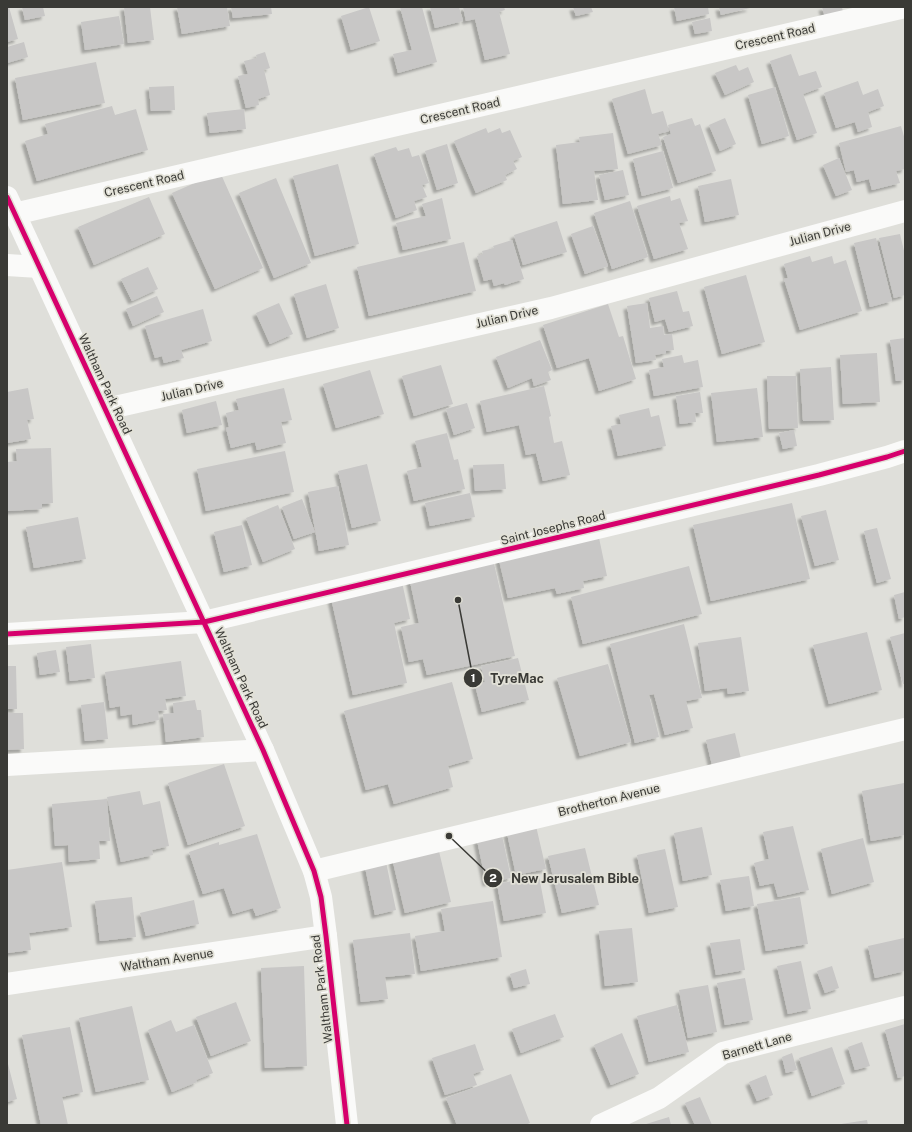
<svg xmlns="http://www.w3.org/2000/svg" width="912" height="1132" font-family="'Public Sans',sans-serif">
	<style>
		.building { fill: #c8c7c6; filter: url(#shadow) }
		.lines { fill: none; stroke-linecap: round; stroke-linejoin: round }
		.minor { stroke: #fafaf9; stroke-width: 22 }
		.major { stroke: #fafaf9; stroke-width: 22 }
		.cycleway-casing { stroke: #e2e1d7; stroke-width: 8 }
		.cycleway { stroke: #d6006c; stroke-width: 5 }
		.labels { text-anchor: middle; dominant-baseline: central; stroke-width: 3.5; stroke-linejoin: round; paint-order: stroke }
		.street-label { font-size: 12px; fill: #3a3a36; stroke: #e2e1d7 }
		.leader { fill: none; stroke: #3a3a36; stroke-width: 1.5 }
		.callout-dot { fill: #3a3a36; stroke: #e2e1d7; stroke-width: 1.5 }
		.mark-label { font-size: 12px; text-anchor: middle; font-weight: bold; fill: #fff }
		.callout-label { font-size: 13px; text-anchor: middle; font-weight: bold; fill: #3a3a36; stroke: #e2e1d7; stroke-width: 3.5; stroke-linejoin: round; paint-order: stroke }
	</style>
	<defs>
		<filter id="shadow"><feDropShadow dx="-3.5" dy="3.5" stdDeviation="1" flood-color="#0004"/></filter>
	</defs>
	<rect width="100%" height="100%" fill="#dfdfda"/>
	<!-- building -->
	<path class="building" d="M7,7H9L18,39L7,42Z
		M22,7H43L45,16L25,20Z
		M124,7H150L154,40L128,43Z
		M177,7H227L230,26L182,34Z
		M231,7H271L272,14L233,18Z
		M369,7L380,41L351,50L341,16Z
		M400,7H422L437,62L398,73L393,54L412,50Z
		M430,7H459L463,21L435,28Z
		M463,7H504L505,10L499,12L510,54L485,60L475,19L466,21Z
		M573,7H591L593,12L576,16Z
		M674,7H708L709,14L677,21Z
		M719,7H750V8L721,15Z
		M822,7H842L843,12L825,17Z
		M119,16L124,44L85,50L81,22Z
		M710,18L712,31L695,34L692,22Z
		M24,42L28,57L7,63V47Z
		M265,52L270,68L264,70L270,95L258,99L259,105L246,108L238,76L248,74L244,61L257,58L256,55Z
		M791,54L799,76L816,71L822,87L803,94L817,133L797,140L770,61Z
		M96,62L105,103L23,120L15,78Z
		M736,65L739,71L748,67L754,82L725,95L715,73Z
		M858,81L863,95L878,89L884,106L868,112L872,127L858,132L855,122L836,128L824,93Z
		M174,86L175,110L151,111L149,87Z
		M775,87L789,136L762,144L748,95Z
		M645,89L652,114L663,111L669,131L658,134L662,145L628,154L612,99Z
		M112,106L115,115L136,109L148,150L37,181L25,141L48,134L45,124Z
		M244,109L246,129L210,133L207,113Z
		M692,118L695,126L700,124L716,171L678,183L663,137L671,134L668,125Z
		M725,118L736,144L720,151L709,125Z
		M901,126L905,140V169L896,171L900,183L872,190L869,179L857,182L854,170L846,172L839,143Z
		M486,128L488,133L500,128L502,133L510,130L522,157L513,161L517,169L505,175L507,180L476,193L454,141Z
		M613,133L618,169L594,171L598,200L563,204L556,145L580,142L579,137Z
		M447,144L458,183L437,190L425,151Z
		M396,147L398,151L409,148L412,157L419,155L429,183L422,185L427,197L414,201L417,210L396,218L374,154Z
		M663,151L673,188L642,196L633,159Z
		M839,158L852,190L836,196L823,165Z
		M338,164L359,244L315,256L293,176Z
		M623,170L629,195L605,200L599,175Z
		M220,172L263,268L215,289L172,193Z
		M276,178L311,263L274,278L239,193Z
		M731,179L739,215L705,222L698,186Z
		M670,196L671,201L680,198L688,221L679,223L688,249L654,259L637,206Z
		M149,197L165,234L94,265L78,227Z
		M442,198L451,239L403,250L396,223L426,216L422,204Z
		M630,201L648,257L612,269L594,213Z
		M557,221L567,252L523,265L514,235Z
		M593,226L608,266L585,274L571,234Z
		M900,234L905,255V295L894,298L879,238Z
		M876,238L892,301L870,307L854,243Z
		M512,240L524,279L505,285L504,283L494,286L492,279L484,281L477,256L483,254L482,251L494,248L493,246Z
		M464,242L476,291L369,316L357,267Z
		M810,256L812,262L832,256L834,264L846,260L862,311L800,330L784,279L788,278L784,264Z
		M148,267L158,289L132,301L121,279Z
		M746,275L765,342L722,354L704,287Z
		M326,284L339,328L307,338L294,294Z
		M677,291L683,312L689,311L693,326L669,332L665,319L655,322L649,298Z
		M157,296L164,312L133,326L126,309Z
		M279,303L293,334L270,344L256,313Z
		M647,303L650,328L663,326L664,335L672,334L674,350L666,351V353L655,355L656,360L636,363L627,306Z
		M608,304L619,337L623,336L636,379L599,391L589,358L557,368L543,325Z
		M203,309L212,341L181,350L184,358L164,363L162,356L155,358L145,326Z
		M905,338V380L896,381L890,340Z
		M540,340L552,370L548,372L551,380L534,386L532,378L508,388L496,357Z
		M877,353L880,402L843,404L840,355Z
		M682,355L684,363L698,360L703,387L654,396L649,370L664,367L662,359Z
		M441,365L453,404L414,416L402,376Z
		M831,367L834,420L803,421L800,369Z
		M370,370L384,414L336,428L323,384Z
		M767,376H796L798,428L769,429Z
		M544,386L551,416L549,417L554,443L562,441L570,475L543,481L536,453L526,455L519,425L487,432L480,401Z
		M28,388L34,419L27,420L31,439L7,443V392Z
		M284,388L292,420L281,422L286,443L257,450L255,442L231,448L226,428L229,427L226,413L239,410L236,399Z
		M757,388L763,437L717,442L711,393Z
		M700,392L703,413H695L696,422L680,424L676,396Z
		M216,401L222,425L187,433L182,410Z
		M467,403L475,428L454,435L446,409Z
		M649,408L651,417L659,415L666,446L618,456L611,426L621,424L619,415Z
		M794,430L797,446L783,449L779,433Z
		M447,433L454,460L458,459L465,489L414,501L407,471L422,467L415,441Z
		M51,448L53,503L42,504V509L7,511V462L17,461L16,449Z
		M285,451L294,492L206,511L197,469Z
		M367,464L381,521L352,528L338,471Z
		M504,464L506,489L475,491L473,465Z
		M338,486L349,545L319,551L308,492Z
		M470,493L475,517L430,526L425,503Z
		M302,499L315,532L294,539L282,507Z
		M792,503L810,579L711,601L693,525Z
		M278,505L295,549L263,562L246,518Z
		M826,510L839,560L815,566L801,516Z
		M78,517L86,559L34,568L26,527Z
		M242,525L252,565L224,572L214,532Z
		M877,528L891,579L877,583L864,531Z
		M598,533L607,576L583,581L584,588L557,594L555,588L508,598L498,556Z
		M493,559L515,656L427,675L423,659L409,662L401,627L419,623L409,577Z
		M689,566L702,614L583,644L571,597Z
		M402,582L410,619L394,623L407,683L353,695L331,598Z
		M905,592V617L899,619L894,595Z
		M684,624L702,698L686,701L693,728L665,735L654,694L649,695L659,737L635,743L610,644Z
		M867,632L882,690L829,704L813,645Z
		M905,633V684H903L890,637Z
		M741,637L749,691L728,694L727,688L705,691L698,643Z
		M91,644L95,678L70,681L66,647Z
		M56,650L60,672L40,675L37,653Z
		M518,658L529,700L482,712L475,685L485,682L481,666Z
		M181,661L186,696L165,699L167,710L158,711L159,720L133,725L132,714L121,716L120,706L110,708L105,672Z
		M608,664L631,742L580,756L557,678Z
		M7,666H16L17,709H7Z
		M452,682L473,759L448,766L453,787L394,804L388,784L366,790L344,711Z
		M195,700L197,710H201L204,737L166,742L163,714L174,713L173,703Z
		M104,702L108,739L85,741L81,705Z
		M7,713H23L24,749L7,750Z
		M735,733L741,759L712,765L706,740Z
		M224,764L245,826L188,845L168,783Z
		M904,783L905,835L871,841L862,791Z
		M140,791L143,805L160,801L169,846L152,850L153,855L121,862L107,797Z
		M107,799L110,841H99L100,859L69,862L68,845L55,846L52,804Z
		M536,826L546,869L516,875L507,833Z
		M793,826L809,890L778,897L774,883L760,886L754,863L769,859L763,832Z
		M702,827L712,875L683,881L674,833Z
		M257,834L281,908L256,916L253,908L233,914L224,888L203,894L189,852L219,842V845Z
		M502,835L511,878L486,883L477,840Z
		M863,838L874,882L832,894L821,849Z
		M438,847L451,902L405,913L392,858Z
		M585,848L599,905L562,913L548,856Z
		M665,849L678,907L649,913L637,855Z
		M62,862L72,927L29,933L31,950L7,953V870Z
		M386,862L396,910L375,915L365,867Z
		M539,876L546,913L504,921L497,884Z
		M749,876L754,906L726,911L720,880Z
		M132,897L136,937L100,941L95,901Z
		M800,897L808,944L766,951L757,904Z
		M194,900L199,924L146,936L140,913Z
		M493,901L502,957L421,971L415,936L445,931L441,909Z
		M632,928L638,982L605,986L599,931Z
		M410,933L415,974L385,977L388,999L361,1002L353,940Z
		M904,938L905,943V971L875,978L868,946Z
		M740,939L745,970L716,975L710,943Z
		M801,961L811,1009L788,1014L777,966Z
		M304,966L307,1066L265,1068L261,968Z
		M832,966L839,988L825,993L817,971Z
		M526,969L530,984L514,988L510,974Z
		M745,978L753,1020L725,1025L717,983Z
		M708,985L717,1032L688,1038L679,990Z
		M236,1002L251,1041L211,1056L196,1017Z
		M677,1005L689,1052L649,1062L637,1016Z
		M132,1006L149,1080L96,1092L79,1018Z
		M555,1014L564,1037L521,1053L512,1029Z
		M171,1020L176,1032L194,1025L213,1073L196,1080L197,1082L172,1092L148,1030Z
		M905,1024V1076L898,1078L885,1030Z
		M70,1027L83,1092L62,1097L68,1125H41L22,1035Z
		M622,1033L639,1074L611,1085L594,1045Z
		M862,1042L870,1066L855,1070L848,1047Z
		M475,1044L484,1070L473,1074L477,1085L445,1095L432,1058Z
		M832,1047L845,1084L812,1096L799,1058Z
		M792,1053L797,1070L786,1073L782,1057Z
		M7,1060L17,1099L7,1102Z
		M511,1074L530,1123L525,1125H457L446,1098Z
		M766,1075L773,1095L757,1101L749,1082Z
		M700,1097L712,1125H695L685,1103Z
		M669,1117L671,1125H643Z
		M867,1120L868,1125H841V1124Z"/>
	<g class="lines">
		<!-- minor -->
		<path class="minor" d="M14,214L905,7
			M7,265L39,267
			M106,409L551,308L905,211
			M7,634L204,622L819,475L887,457L905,451
			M7,765L263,750
			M314,871L905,729
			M7,984L326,936
			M601,1125L659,1098L723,1053L905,1007"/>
		<!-- major -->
		<path class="major" d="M7,197L263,750L314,871L321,897L326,936L347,1125"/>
		<defs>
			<path id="cycleway" d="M7,197L263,750L314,871L321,897L326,936L347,1125
				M7,634L204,622L819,475L887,457L905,451"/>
		</defs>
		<!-- cycleway casing -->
		<use href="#cycleway" class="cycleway-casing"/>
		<!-- cycleway -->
		<use href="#cycleway" class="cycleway"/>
	</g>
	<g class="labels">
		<!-- street labels -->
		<g class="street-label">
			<text transform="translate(775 37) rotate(-13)">Crescent Road</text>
			<text transform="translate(460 111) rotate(-13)">Crescent Road</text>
			<text transform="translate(144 184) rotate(-13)">Crescent Road</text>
			<text transform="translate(820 234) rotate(-15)">Julian Drive</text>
			<text transform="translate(507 317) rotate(-13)">Julian Drive</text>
			<text transform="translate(105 384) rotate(65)">Waltham Park Road</text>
			<text transform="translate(192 390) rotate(-13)">Julian Drive</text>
			<text transform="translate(553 528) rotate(-14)">Saint Josephs Road</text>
			<text transform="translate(241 678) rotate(65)">Waltham Park Road</text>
			<text transform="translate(609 800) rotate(-14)">Brotherton Avenue</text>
			<text transform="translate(167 960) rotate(-9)">Waltham Avenue</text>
			<text transform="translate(322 989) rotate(-97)">Waltham Park Road</text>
			<text transform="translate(757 1046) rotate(-16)">Barnett Lane</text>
		</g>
	</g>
	<!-- callouts -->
	<path class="leader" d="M458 600L473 678M449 836L493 878"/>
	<g class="callout-dot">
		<circle cx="458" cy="600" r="4"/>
		<circle cx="449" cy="836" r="4"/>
		<circle cx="473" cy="678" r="10"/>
		<circle cx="493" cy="878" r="10"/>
	</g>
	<g class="mark-label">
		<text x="473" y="682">1</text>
		<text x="493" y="882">2</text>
	</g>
	<g class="callout-label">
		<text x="517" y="683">TyreMac</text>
		<text x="575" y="883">New Jerusalem Bible</text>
	</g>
	<!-- border -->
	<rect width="912" height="1132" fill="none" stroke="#3a3a36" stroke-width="16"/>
</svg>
